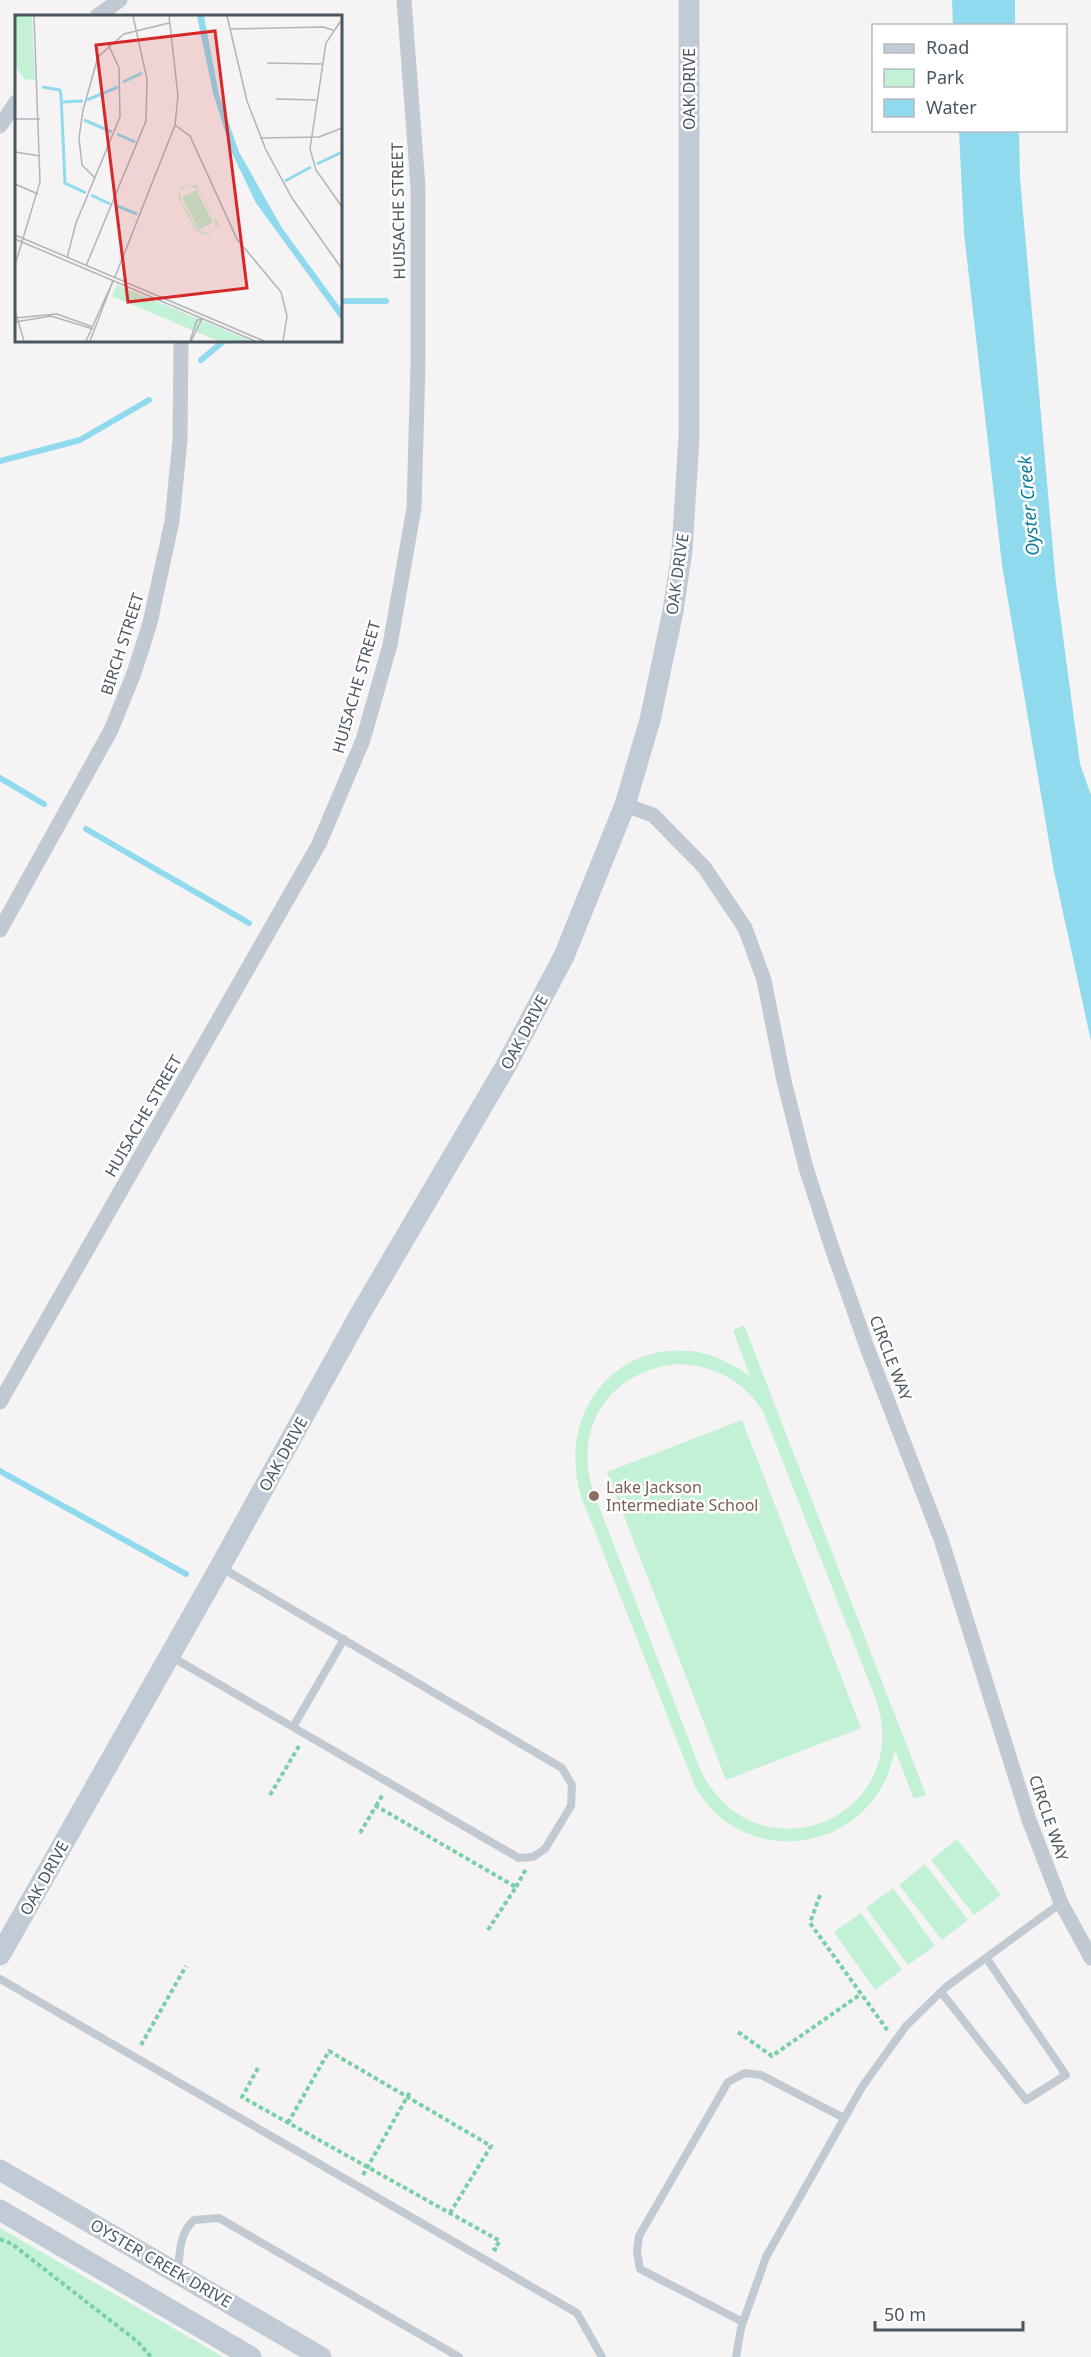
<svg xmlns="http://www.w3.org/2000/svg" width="1091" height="2357" font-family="'Noto Sans',sans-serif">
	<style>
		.green { fill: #c3f1d5; fill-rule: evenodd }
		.water { fill: #90daee }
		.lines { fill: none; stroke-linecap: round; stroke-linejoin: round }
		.stream { stroke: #90daee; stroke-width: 6 }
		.path { stroke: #7ad0a6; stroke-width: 4; stroke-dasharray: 4.5 3; stroke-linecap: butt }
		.lane { stroke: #c1cad2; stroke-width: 8 }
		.street { stroke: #c1cad2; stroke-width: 15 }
		.secondary { stroke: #c1cbd6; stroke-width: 21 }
		.education-dot { fill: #8d6e63; stroke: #fff; stroke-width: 2 }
		.labels { text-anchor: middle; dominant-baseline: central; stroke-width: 5; stroke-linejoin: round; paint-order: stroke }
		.street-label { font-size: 16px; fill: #4a5661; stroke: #fff }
		.education-label { font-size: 16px; fill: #785e54; stroke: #fff; text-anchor: start }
		.water-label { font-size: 18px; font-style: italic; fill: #0c7c9b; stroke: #fff }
		.inset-river { fill: none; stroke: #90daee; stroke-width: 3 }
		.inset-road { fill: none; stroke: #b1b4b9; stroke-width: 1.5 }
		.view { fill: #d62828; fill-opacity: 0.15; stroke: #d62828; stroke-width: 3 }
		.inset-edge { fill: none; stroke: #4a5661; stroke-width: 3 }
	</style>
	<rect width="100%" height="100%" fill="#f5f3f3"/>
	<!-- green -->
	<path class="green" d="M744,1325L926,1795L914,1799L895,1750C892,1760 890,1771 885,1781C857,1838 785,1859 731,1825C716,1816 706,1803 696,1789L581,1496C558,1420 608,1343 691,1351C714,1354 732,1364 750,1376L733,1330ZM676,1364C714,1365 741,1379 763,1411L877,1702C913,1821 754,1882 700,1769L593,1491C573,1427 609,1372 676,1364Z
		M742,1420L861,1728L726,1780L607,1472Z
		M957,1839L1001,1895L974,1915L931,1860Z
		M925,1864L968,1920L942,1940L899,1885Z
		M893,1888L935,1946L908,1965L866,1908Z
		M861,1913L902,1970L875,1990L834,1932Z
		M0,2228L223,2357H0Z"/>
	<!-- water -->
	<path class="water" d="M952,0H1015V25H953Z
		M959,131H1019L1020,178L1056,584L1080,764L1091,795V1041L1054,871L1002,565L964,233Z"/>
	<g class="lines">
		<!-- stream -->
		<path class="stream" d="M340,301H386
			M201,360L225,340
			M0,461L80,440L149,400
			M0,778L44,804
			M86,829L249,923
			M0,1471L186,1574"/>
		<!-- path -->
		<path class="path" d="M270,1795L299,1746
			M376,1806L383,1794
			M360,1833L376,1806L516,1887L488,1930
			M516,1887L526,1869
			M820,1895L810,1923L888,2031
			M738,2032L772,2056L861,1994
			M141,2045L186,1966
			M258,2068L242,2097L500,2241L494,2249L497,2250
			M288,2123L329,2051L491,2146L450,2213
			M363,2175L410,2092
			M0,2239L12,2244L138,2342L151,2357"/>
		<!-- lane -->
		<path class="lane" d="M172,1657L519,1858L533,1857L545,1849L571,1806L572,1785L562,1768L222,1568
			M293,1727L344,1639
			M0,1979L577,2313L602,2357
			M941,1992L1026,2100L1066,2075L987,1959
			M178,2271C180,2251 179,2234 194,2220L219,2218L459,2357
			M743,2322L640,2269L637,2252L639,2236L728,2082L745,2073L761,2075L844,2118
			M736,2357L741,2328L766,2257L862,2087L906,2026L946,1987L1061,1903"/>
		<!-- street -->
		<path class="street" d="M97,16L120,0
			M0,126L16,102
			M625,805L653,815L704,867L745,928L764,980L784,1081L806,1168L832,1248L868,1350L941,1539L1029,1820L1061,1903L1091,1958
			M0,930L111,730L134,673L150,623L172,521L180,440L181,340
			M0,1402L319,844L363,740L390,645L414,508L418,364V187L404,0"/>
		<!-- secondary -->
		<path class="secondary" d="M0,1955L220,1567L359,1316L507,1064L564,956L625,805L650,720L673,611L682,551L689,437V0
			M0,2170L321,2357
			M0,2210L251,2357"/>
	</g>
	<!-- markers -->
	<circle class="education-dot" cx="594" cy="1496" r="6"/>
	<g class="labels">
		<!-- street labels -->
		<g class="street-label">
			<text transform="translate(689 89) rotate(-90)">OAK DRIVE</text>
			<text transform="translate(398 211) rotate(-91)">HUISACHE STREET</text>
			<text transform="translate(677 574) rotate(-82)">OAK DRIVE</text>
			<text transform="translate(122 644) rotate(-72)">BIRCH STREET</text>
			<text transform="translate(356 687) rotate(-74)">HUISACHE STREET</text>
			<text transform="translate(524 1032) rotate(-62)">OAK DRIVE</text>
			<text transform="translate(143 1116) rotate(-60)">HUISACHE STREET</text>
			<text transform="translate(891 1358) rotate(69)">CIRCLE WAY</text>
			<text transform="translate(283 1454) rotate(-61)">OAK DRIVE</text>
			<text transform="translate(1049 1818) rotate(71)">CIRCLE WAY</text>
			<text transform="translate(44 1878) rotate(-61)">OAK DRIVE</text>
			<text transform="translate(161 2263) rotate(30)">OYSTER CREEK DRIVE</text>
		</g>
		<!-- education labels -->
		<g class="education-label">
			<text x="606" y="1487">Lake Jackson<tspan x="606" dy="18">Intermediate School</tspan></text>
		</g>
		<!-- water labels -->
		<g class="water-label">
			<text transform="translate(1028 506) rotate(-95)">Oyster Creek</text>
		</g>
	</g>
	<!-- overview -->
	<g transform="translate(15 15)">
		<rect width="327" height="327" fill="#f5f3f3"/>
		<path d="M0,1H17L20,65L9,64L0,50ZM179,165L206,214L202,210L192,220L181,216L163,182L166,172L181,170ZM172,170L183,174L200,204V212L195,218L183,216L166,185L165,177ZM181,175L198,207L184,215L167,183ZM102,270L236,326H203L97,281Z" fill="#c3f1d5" fill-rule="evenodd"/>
		<path d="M182,1H189L204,80L224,137L267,213L327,295V306L241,188L217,138L198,78Z" fill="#90daee"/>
		<path class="inset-river" d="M108,67L127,58M27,72L45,75L46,80L50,168L71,178M72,85L103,72M48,87L68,86M69,105L97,117M102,119L120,127M302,149L327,137M270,166L296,152M76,180L95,189M100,190L122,199"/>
		<path class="inset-road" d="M212,1L232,86L251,135L277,183L327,254M327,4L311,28L295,134L301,155L327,192M215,14L308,12L318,15M252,48L307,49M261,84L301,85M0,104H25M160,110L175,121L222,224L266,277L272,301L268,326M245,123L304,122L327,113M0,137L25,141M80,163L67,150L64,123L68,95L83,42L109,19L154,8M0,169L23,179M0,220L249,326M0,224L240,326M52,243L61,208L105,102L104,53L93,29M0,250L25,167L19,1M71,251L131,106L132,64L118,1M100,262L160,110L163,81L154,1M0,296L9,326M0,303L42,299L78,312M0,307L36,301L78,314M71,326L98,266M75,326L98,266M175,326L182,305L187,304M176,326L187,304"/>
		<path class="view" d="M200,16L232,273L113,287L81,30Z"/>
		<rect width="327" height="327" class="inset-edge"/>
	</g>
	<!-- legend -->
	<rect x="872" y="24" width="195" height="108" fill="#ffffff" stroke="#b7bbc0" stroke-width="1.5"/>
	<rect x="884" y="44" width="30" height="9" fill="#c1cbd6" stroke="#b7bbc0" stroke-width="1.5"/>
	<text x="926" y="54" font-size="18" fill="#4a5661">Road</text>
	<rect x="884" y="69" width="30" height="18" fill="#c3f1d5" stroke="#b7bbc0" stroke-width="1.5"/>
	<text x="926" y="84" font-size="18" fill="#4a5661">Park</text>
	<rect x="884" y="99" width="30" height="18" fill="#90daee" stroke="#b7bbc0" stroke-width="1.5"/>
	<text x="926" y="114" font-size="18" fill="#4a5661">Water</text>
	<!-- scale -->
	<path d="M875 2321v9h148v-9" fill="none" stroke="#4a5661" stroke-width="3"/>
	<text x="884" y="2321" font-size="18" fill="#4a5661" stroke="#ffffff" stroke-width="4.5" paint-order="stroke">50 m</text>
</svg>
